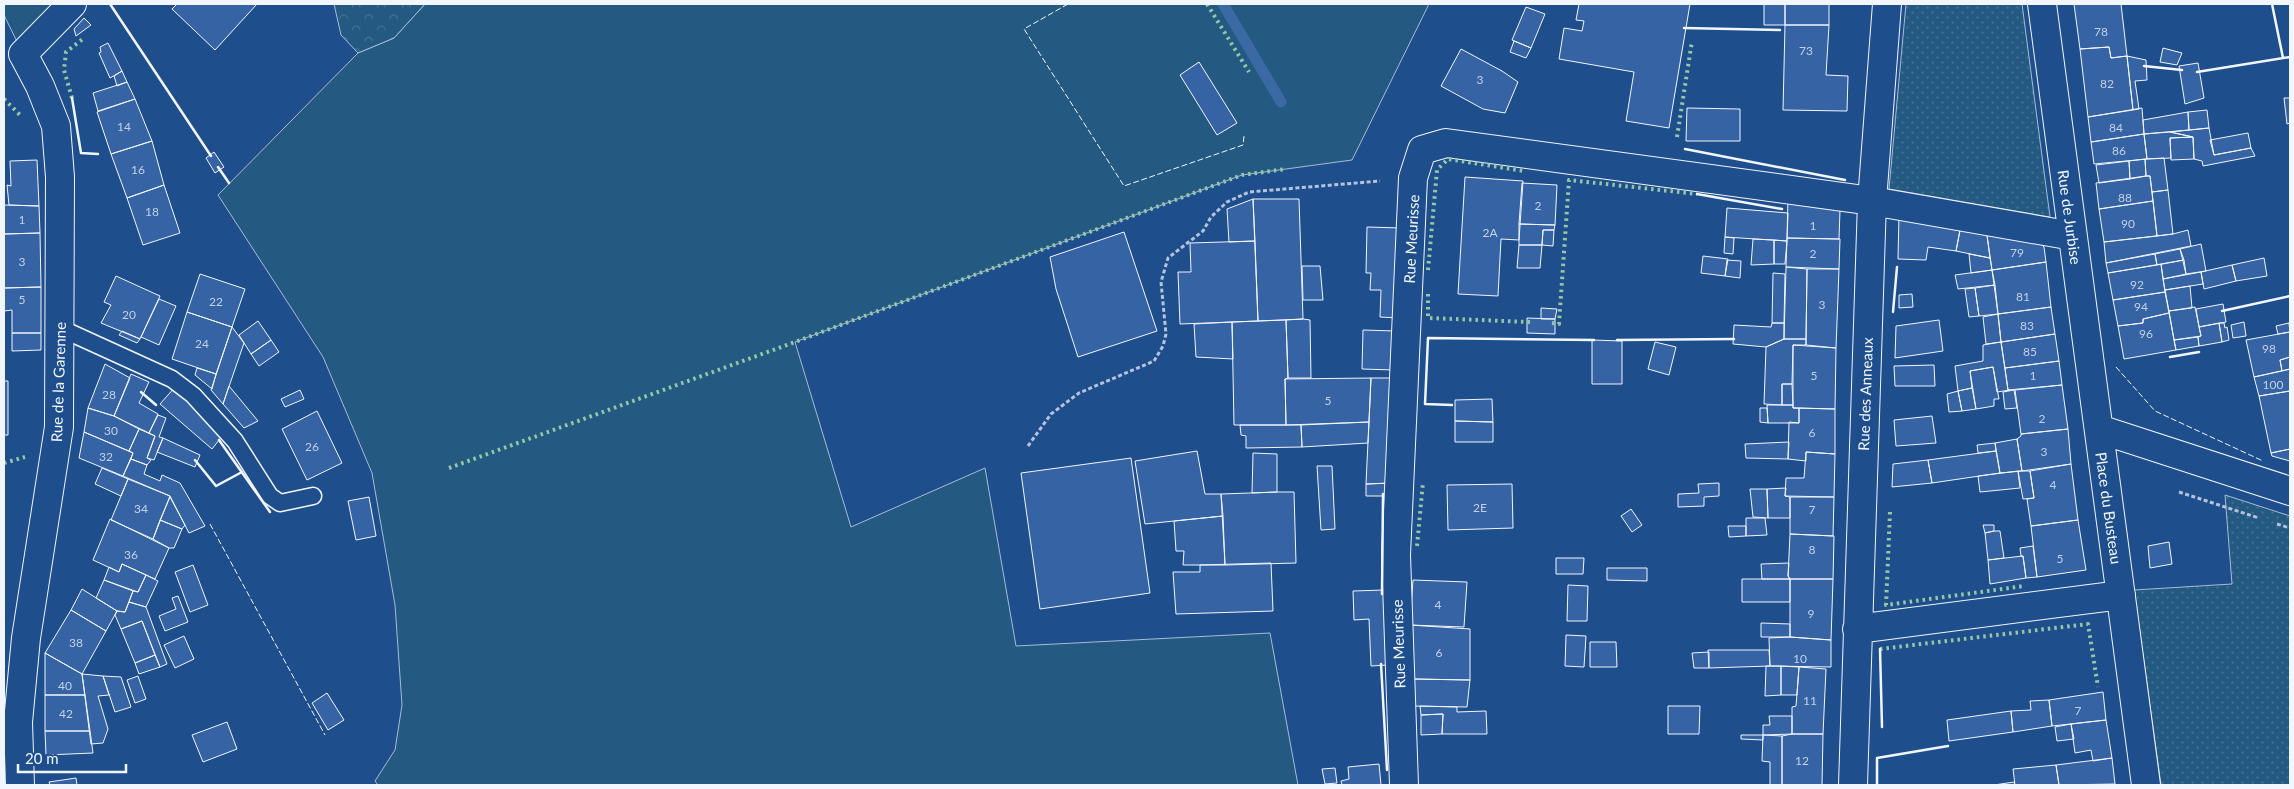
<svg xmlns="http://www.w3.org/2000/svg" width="2294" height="789" font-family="Lato,sans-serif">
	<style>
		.green { fill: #245a82; stroke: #a8bbd7 }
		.forest { fill: url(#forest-crowns); stroke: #a8bbd7 }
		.park { fill: url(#park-dots); stroke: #a8bbd7 }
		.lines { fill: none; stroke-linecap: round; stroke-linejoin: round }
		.stream { stroke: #3b69a3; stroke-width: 11 }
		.building { fill: #3563a3; stroke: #f2f6ff }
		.service-casing { stroke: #f2f6ff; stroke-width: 19 }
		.minor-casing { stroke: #f2f6ff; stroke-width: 30 }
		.path { stroke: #b3c4dc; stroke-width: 3; stroke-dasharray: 4 2.5; stroke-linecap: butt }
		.service { stroke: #1f4e8c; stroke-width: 16 }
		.minor { stroke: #1f4e8c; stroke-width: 28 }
		.hedge { stroke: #97c8a6; stroke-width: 4; stroke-dasharray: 2.5 4; stroke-linecap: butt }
		.fence { stroke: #f2f6ff; stroke-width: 1; stroke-dasharray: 6 2.5; stroke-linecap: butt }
		.wall { stroke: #f2f6ff; stroke-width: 2.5 }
		.labels { text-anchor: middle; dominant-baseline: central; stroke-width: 4; stroke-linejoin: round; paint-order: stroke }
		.number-label { font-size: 12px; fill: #c3d1e8 }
		.street-label { font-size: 15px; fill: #f2f6ff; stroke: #1f4e8c }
	</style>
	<defs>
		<pattern id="forest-crowns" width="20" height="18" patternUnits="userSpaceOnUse" patternTransform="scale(1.25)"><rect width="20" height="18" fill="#245a82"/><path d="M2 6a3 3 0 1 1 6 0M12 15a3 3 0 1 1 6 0" fill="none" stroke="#447295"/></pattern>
		<pattern id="park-dots" width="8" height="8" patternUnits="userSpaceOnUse" patternTransform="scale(1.25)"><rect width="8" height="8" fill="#245a82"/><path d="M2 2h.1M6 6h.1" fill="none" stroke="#447295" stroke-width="1.8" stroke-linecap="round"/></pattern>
	</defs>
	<rect width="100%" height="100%" fill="#1f4e8c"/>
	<!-- green -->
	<path class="green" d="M4,4H72L23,54L4,15Z
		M425,4H1429L1352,160L1242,175L795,342L851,527L985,468L1016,646L1270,633L1298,785H378L375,781L395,750L402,705L395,605L372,473L323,357L218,195L358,53L394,38Z"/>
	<!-- forest -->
	<path class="forest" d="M334,4H425L394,38L358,53L341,35Z"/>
	<!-- park -->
	<path class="park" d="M1906,4H2022L2050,217L1889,189Z
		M2225,495L2290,516V785H2161L2134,590L2232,584Z"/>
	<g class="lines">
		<!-- stream -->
		<path class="stream" d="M1223,4L1281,102"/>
	</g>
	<!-- building -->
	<path class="building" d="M177,4H257L215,50L172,9Z
		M1579,4H1690L1669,128L1626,121L1634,72L1559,59L1564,28L1582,31L1584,21L1576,20Z
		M1764,4H1785V25H1764Z
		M1785,4H1829V25H1785Z
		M2074,4H2121L2127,56L2111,58L2109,47L2080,49Z
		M1526,7L1545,14L1531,48L1512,40Z
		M84,18L91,25L76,36L74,29Z
		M1785,25H1829L1826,75L1848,76L1847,111L1783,110Z
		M1514,41L1531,48L1526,58L1510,52Z
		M108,43L122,71L110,78L99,53L101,52L100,47Z
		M2109,47L2111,58L2127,56L2133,110L2088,117L2080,49Z
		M2163,48L2182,53L2177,65L2160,62Z
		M1461,49L1502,71L1518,82L1505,113L1483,109L1441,86Z
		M2127,56L2146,60L2147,80L2135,81L2139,109L2133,110Z
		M1199,62L1237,123L1217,135L1180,75Z
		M2198,63L2204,98L2185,104L2179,66Z
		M122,71L127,82L117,86L114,76Z
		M127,82L135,99L98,111L93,93Z
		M2284,98H2290V123L2287,124Z
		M135,99L152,141L111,154L97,112Z
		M1687,108L1740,109V141H1686Z
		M2142,108L2144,134L2091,142L2088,117Z
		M2207,110L2209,128L2189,130L2188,112Z
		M2188,112L2189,130L2144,134L2143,120Z
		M2209,128L2214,155L2251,148L2255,156L2203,166L2202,161L2194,159L2193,137L2170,132Z
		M2170,132L2193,137L2170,138L2171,158L2147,159L2144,134Z
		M2248,133L2251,148L2214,155L2210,140Z
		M2144,134L2147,159L2094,164L2091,142Z
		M2193,137L2194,159L2171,160L2170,138Z
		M152,141L164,185L127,198L111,154Z
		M214,152L224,167L215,173L206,158Z
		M2164,158L2168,190L2152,192L2150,176H2146L2145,159Z
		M2145,159L2146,176L2130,179L2129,161Z
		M37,160L39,206L9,205L7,185L11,186L10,161Z
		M2129,161L2130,179L2099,183L2096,165Z
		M2146,176H2150L2153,201L2099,209L2096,183Z
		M1465,177L1523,181L1519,240L1501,239L1498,296L1458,294Z
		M1522,183L1557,185L1555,225L1519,224Z
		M164,185L180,233L143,245L127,198Z
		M2168,190L2173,234L2157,236L2152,192Z
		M1788,197L1840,210L1839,239L1787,238Z
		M1253,199L1255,241L1229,242L1227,209Z
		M1253,199H1299L1303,319L1258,321Z
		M2153,201L2157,236L2104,242L2099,209Z
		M4,205L39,206L40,233L4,234Z
		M1727,208L1788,213L1787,241L1725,237Z
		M1899,215L1961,225L1956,251L1928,247L1926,260L1898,259Z
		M1519,224L1555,225L1554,230H1543L1542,245H1519Z
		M1961,225L1986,228L1990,258L1956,251Z
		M1367,227L1402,228L1399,318L1380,317L1381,290H1370L1371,273H1366Z
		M1986,228L2035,237L2044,247L2046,262L1992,270Z
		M1543,230H1554L1553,246L1542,245Z
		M2188,230L2191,246L2106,263L2104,242L2173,234Z
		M1124,232L1157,331L1078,357L1056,289L1050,257Z
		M40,233L41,287L4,288V234Z
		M1725,237L1734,238L1733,254L1724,253Z
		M1787,238L1840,239L1839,269L1786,267Z
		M1753,239L1774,240V264L1751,265Z
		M1774,240L1787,241L1785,264H1774Z
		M1255,241L1258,321L1180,324L1178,272H1191L1190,243Z
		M2201,244L2206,271L2186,274L2180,249Z
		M1519,245H1542L1540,268H1517Z
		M2180,249L2184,260L2157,265L2155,254Z
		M1969,254L1990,258L1992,270L1971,273Z
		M2155,254L2157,265L2108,273L2106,263Z
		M1703,256L1728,259L1725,276L1701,273Z
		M2264,258L2267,276L2236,281L2232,265Z
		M1727,260L1741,261L1740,278L1725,276Z
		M2184,260L2186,274L2163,279L2161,264Z
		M2046,262L2051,307L1998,314L1992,270Z
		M2161,264L2165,292L2113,300L2108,273Z
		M2232,265L2236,281L2204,289L2201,272Z
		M1302,266H1320L1323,300H1303Z
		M1786,267L1807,269L1806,339H1784Z
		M1807,269H1839L1836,348L1806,345Z
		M1992,270L1995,285L1958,289L1955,275Z
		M2201,272L2203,284L2165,290L2163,279Z
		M1773,273L1785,274L1784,323H1772Z
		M200,274L245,289L232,327L187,312Z
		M116,276L160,296L140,339L101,323L111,305L104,302Z
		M1995,285L1998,314L1979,316L1975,288Z
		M2190,286L2192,308L2169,311L2165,290Z
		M41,287V333H12V310L4,311V288Z
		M1975,288L1979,316L1969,317L1965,289Z
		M2165,292L2169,313L2143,319V323L2118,326L2113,300Z
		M1912,294L1913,307L1899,308V295Z
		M159,299L176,306L159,345L141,337Z
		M2223,304L2226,322L2199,327L2196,309Z
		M2051,307L2055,334L2001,342L1998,314Z
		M2195,307L2201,336L2174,340L2169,311Z
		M1541,308L1557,309L1555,319H1541Z
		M187,312L232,327L216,374L172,359Z
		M2169,313L2176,350L2124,359L2118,326L2143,323V319Z
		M1998,314L2001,342L1986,344L1983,317Z
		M1527,318L1555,319V334L1527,333Z
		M1303,319L1310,320L1311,378H1288L1286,320Z
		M1286,320L1288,378L1285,379L1286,425H1234L1232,322Z
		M1939,320L1943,351L1895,358L1896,326Z
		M258,321L271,340L251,354L239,335Z
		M1232,322L1233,359L1196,357L1194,324Z
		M2244,322L2246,336L2233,338L2231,325Z
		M1772,323H1784V339L1766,347L1733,344L1734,325L1771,327Z
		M2219,323L2222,342L2199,346L2198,337L2201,336L2199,327Z
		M2219,323H2224L2225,328L2227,327L2229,340L2222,342Z
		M2289,323L2290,332L2278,334L2276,326Z
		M232,327L244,343L223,404L211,390Z
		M1363,330L1395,331L1394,370L1362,369Z
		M122,331L140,339L137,343L119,335Z
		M2290,332V357L2280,360L2282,371L2254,377L2246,340Z
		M12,333H41V350L12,351Z
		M2055,334L2059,361L2005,368L2001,342Z
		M2198,337L2199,346L2176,350L2174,340Z
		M1784,339H1806V345H1793L1792,384H1782V405L1764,404L1766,347Z
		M271,340L279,352L259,366L251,354Z
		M1592,340L1622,341V384H1592Z
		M1655,342L1676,347L1669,375L1648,369Z
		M2001,342L2008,390H2010L1997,392L1993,367L1970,371L1972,388L1958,391L1955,366L1983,361V345Z
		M1793,345L1836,348L1835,409L1793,408Z
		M2290,357V369L2282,371L2280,360Z
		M2059,361L2062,385L2008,390L2005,368Z
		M105,364L130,378L114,416L88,408Z
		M1934,365L1935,386H1895L1894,366Z
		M1993,367L1999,399H1994V406L1976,409L1970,371Z
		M197,368L216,374L212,389L195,375Z
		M2290,369V391L2259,396L2254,377Z
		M131,374L149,382L139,403L158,414L149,433L114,416Z
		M1371,378L1369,422L1286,425L1285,379Z
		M1371,378H1396L1391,483L1366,484Z
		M4,381H8V435H4Z
		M1782,384H1792L1793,405H1782Z
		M2062,385L2068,429L2021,434L2015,390Z
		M176,386L223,435L212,449L160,404Z
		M229,386L258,421L244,428L223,404Z
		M1972,388L1976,409L1962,411L1958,391Z
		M300,390L304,399L285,407L281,399Z
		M2014,390L2017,408L2005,409L2003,392Z
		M1958,391L1962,411L1949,412L1947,394Z
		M2290,391V449L2271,453L2259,396Z
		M1492,399L1493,422L1455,421V400Z
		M1767,405H1793V408H1799V423H1768Z
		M88,408L114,416L139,429L129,451L84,432Z
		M1760,408H1767L1768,423L1760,422Z
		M1799,408L1835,409V454L1806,452V461L1788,459L1789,422L1799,423Z
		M317,411L342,463L307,480L282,429Z
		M158,415L166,418L159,437L163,438L154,460L147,458L155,436L149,433Z
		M1932,416L1936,443L1896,446L1894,420Z
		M1455,421L1493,422V442H1455Z
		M1369,422L1368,443L1302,447L1301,425Z
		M1240,425H1301L1302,447L1246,448V436L1241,435Z
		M139,429L155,436L147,458L151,460L147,465L131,459L133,453L129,451Z
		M2068,429L2071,464L2022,471L2017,439L2021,436V434Z
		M84,432L133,453L123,476L79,458Z
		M163,438L200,455L195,467L157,452Z
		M2017,439L2022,471L2000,473L1995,443Z
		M1789,442L1788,459L1746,458L1745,444Z
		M1995,443L1996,451L1978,453L1977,445Z
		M2290,449V461L2272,456L2271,453Z
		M1197,451L1205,494H1221L1223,516L1145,524L1135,461Z
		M1996,451L2000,473L1932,483L1928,460Z
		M1806,452L1835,454L1834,497L1785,496L1786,478H1804Z
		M1253,453L1277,454V492L1252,493Z
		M1131,458L1150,593L1040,609L1021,473Z
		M131,459L147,465L144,474L160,481L162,475L180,483L205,526L189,533L170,496L123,476Z
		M1928,460L1932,483L1892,487L1893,464Z
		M2071,464L2078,520L2031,526L2027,499L2034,498L2030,471Z
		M1317,466H1332L1335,529L1321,530Z
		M102,468L128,479L121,496L95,484Z
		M2018,471L2020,488L1980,492L1978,476Z
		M2018,471H2030L2034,498L2023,499Z
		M128,479L170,496L153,539L111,520Z
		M1391,483L1389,496H1366V484Z
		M1719,483V496L1704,497V506L1678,507V494L1699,493L1698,484Z
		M1512,484L1513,528L1448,530L1447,485Z
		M1786,488L1785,496L1790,497V518H1768L1767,489Z
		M1750,489H1767L1768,518L1753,517Z
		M1277,492H1294L1296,563L1225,565L1221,494Z
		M170,497L185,525L182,529L160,520Z
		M369,497L376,536L356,540L348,501Z
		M1790,497H1834L1833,536L1790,534Z
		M1631,509L1642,525L1632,532L1621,516Z
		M1223,516L1225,565H1183L1184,551H1176L1174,521Z
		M1746,518H1765L1767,535L1746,536Z
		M110,519L169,548L155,579L122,564L119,572L93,560Z
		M160,520L182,529L174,548H169L153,539Z
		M2078,520L2086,570L2037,577L2031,526Z
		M1983,525H1994V531L1985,533Z
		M1728,526H1746V536L1729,537Z
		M1994,531H2000L2004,558L1988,560L1985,533Z
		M1790,534L1834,536L1833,579H1790L1788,576Z
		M2169,542L2172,564L2150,568L2148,546Z
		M2033,546L2037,577L2026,578L2023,556H2021L2020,548Z
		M2023,556L2026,578L1990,584L1988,560Z
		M1556,558H1584L1583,574H1556Z
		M1271,563L1273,611L1176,614L1173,572H1200V565Z
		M1789,563L1788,576L1790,579H1762L1761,564Z
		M122,564L146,575L138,592L104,580L109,567L119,572Z
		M193,565L208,605L190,612L175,572Z
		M1607,568H1647V581L1607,580Z
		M146,575L158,581L146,607L129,602L133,591L138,592Z
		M1742,579H1790V602H1742Z
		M1790,579H1833L1831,640L1790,637Z
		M104,580L133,591L125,612L117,611L96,598Z
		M1413,580L1467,582L1464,627L1410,625Z
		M1568,585L1588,586L1587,621H1567Z
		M82,589L117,611L106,631L71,610Z
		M1384,590L1388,665L1371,666L1369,619L1354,620L1353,591Z
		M178,596L188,622L165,631L159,616L176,609L172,598Z
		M129,602L146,607L167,664L160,667L142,621L121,629L115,615L117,611L125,612Z
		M71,610L106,631L82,674L45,653Z
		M142,621L155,655L135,663L121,629Z
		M1761,623L1790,624V637H1761Z
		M1410,625L1470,629V680L1414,679Z
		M1566,635L1586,636L1584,667L1565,666Z
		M184,636L194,659L175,668L164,645Z
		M1790,637L1831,640V667L1770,666L1769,638Z
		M1590,642H1616L1617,667H1590Z
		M1708,650H1769L1770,666L1709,668Z
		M1709,652V668H1694L1692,653Z
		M45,653L82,674L85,695H45Z
		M155,655L160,667L139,674L135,663Z
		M1766,666H1781V695L1765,696Z
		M1781,666L1799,667L1797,695H1781Z
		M1799,667L1826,669L1823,734H1792V707L1796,706Z
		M82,674L103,676L109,695L98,696L108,729L103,743L91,744Z
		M103,676L121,677L131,707L115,712Z
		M138,676L146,699L135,703L127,680Z
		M1414,679L1470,680L1467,707L1410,706Z
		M2103,692L2106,720L2052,726L2049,700Z
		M327,693L344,720L328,730L312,703Z
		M45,695H85L90,731H45Z
		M2049,700L2052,726L2013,732L2011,711L2031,710L2030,701Z
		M1420,706L1457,707V712L1486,711L1487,734H1442L1443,714L1421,715Z
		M1668,706H1700L1699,734H1668Z
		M2011,711L2013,732L1949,741L1947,720Z
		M1443,714L1442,734L1421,735V715Z
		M1769,716H1792V734L1763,735V725H1770Z
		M2106,720L2112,758L2093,761L2091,750L2075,753L2071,724Z
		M227,722L237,749L203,762L192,735Z
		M2071,724L2074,739L2057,741L2055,727Z
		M45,731H90L93,753L46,755Z
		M1792,734H1823L1822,785H1782V736Z
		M1741,735H1763V740L1741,739Z
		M1763,735L1782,736V785H1770V762L1762,761Z
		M2112,758L2115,784L2059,785L2056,765Z
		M1379,764L1381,785H1342L1341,781L1349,779L1348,767Z
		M2056,765L2059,785H2015L2013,769Z
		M1335,768L1337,783L1325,784L1322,769Z
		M76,778L77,785H50L49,782Z
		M2014,782L2015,785H1994Z"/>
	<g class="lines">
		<defs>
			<path id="service" d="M60,328L172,379L193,395L235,441L270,496L280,503L313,496"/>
			<path id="minor" d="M2042,4L2146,785
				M23,54L72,4
				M2099,429L2290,491
				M1857,629L2121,595
				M20,785L18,722L26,638L59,427L60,177L56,126L40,86L23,54
				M1404,785L1396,555L1413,178L1422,150L1446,143L1872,201L2073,236
				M1853,785L1872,201L1887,4"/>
		</defs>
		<!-- service casing -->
		<use href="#service" class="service-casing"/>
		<!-- minor casing -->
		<use href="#minor" class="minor-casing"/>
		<!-- path -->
		<path class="path" d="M1028,446L1051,414L1079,393L1154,361L1163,346L1166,334L1161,282L1168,258L1203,231L1211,217L1227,202L1249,192L1380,181
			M2179,492L2259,518
			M2277,524L2290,528"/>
		<!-- service -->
		<use href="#service" class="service"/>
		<!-- minor -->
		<use href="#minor" class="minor"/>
		<!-- hedge -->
		<path class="hedge" d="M1207,4L1249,72
			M72,98L64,70L66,52L84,38
			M4,99L21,116
			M1677,137L1692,41
			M1428,270L1437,170L1448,159L1524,171
			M1428,294V318L1530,322
			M1552,323L1559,324L1569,180L1697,194
			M4,463L25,457
			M449,468L795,342L1242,175L1286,169
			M1890,512L1886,605L2024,586
			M1417,546L1423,482
			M1880,649L2088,624L2098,687"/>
		<!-- fence -->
		<path class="fence" d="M1068,4L1024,29L1124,186L1243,145L1244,136
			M2116,367L2155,411L2263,461
			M210,524L325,735"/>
		<!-- wall -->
		<path class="wall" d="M110,4L211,156
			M2272,4L2283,58
			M1684,28L1780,30
			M2144,66L2182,70
			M2197,72L2290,57
			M72,98L81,153L98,154
			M1685,149L1845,180
			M218,167L229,183
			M1697,194L1782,209
			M2222,311L2290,296
			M1893,312L1897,267
			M1617,340L1734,339
			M2170,357L2199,352
			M141,392L156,405
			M1452,405L1425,404L1428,338L1594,340
			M219,440L270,512
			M195,460L216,486L242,472
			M1382,594L1383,494
			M1880,649L1882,727
			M1381,664L1387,770
			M1877,785V758L1948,746"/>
	</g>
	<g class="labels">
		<!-- number labels -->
		<g class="number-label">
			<text x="2101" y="31">78</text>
			<text x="1806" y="50">73</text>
			<text x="1480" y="79">3</text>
			<text x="2107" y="83">82</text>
			<text x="124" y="126">14</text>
			<text x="2116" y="127">84</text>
			<text x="2119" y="150">86</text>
			<text x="138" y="169">16</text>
			<text x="2125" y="197">88</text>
			<text x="1538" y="205">2</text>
			<text x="152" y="211">18</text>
			<text x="22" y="219">1</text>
			<text x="2128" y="223">90</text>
			<text x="1813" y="225">1</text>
			<text x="1490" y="232">2A</text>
			<text x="2017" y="252">79</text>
			<text x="1813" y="253">2</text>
			<text x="22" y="261">3</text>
			<text x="2137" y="284">92</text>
			<text x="2023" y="296">81</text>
			<text x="22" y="299">5</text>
			<text x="216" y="301">22</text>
			<text x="1822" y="304">3</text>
			<text x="2141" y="306">94</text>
			<text x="129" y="314">20</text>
			<text x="2027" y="325">83</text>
			<text x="2146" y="333">96</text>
			<text x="202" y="343">24</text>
			<text x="2269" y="348">98</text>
			<text x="2030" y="351">85</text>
			<text x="1814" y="375">5</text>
			<text x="2033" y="375">1</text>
			<text x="2273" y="384">100</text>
			<text x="109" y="394">28</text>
			<text x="1328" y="400">5</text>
			<text x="2042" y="418">2</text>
			<text x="111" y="430">30</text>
			<text x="1812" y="432">6</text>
			<text x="312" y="446">26</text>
			<text x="2044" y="451">3</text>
			<text x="106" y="456">32</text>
			<text x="2053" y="484">4</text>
			<text x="1480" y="507">2E</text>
			<text x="141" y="508">34</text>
			<text x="1812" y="509">7</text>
			<text x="1812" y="549">8</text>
			<text x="131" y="554">36</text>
			<text x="2060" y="558">5</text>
			<text x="1438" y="604">4</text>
			<text x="1811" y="613">9</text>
			<text x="76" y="642">38</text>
			<text x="1439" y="652">6</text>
			<text x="1800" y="658">10</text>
			<text x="65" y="685">40</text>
			<text x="1810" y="700">11</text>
			<text x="2078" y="710">7</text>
			<text x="66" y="713">42</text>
			<text x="1802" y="760">12</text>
		</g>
		<!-- street labels -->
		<g class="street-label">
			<text transform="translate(2070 217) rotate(82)">Rue de Jurbise</text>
			<text transform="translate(1411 239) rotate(-87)">Rue Meurisse</text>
			<text transform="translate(58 382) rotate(-88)">Rue de la Garenne</text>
			<text transform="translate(1865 394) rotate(-88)">Rue des Anneaux</text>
			<text transform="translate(2109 508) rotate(82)">Place du Busteau</text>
			<text transform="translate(1398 644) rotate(-92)">Rue Meurisse</text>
		</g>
	</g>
	<!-- border -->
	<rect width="2294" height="789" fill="none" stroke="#f2f6ff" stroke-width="10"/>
	<!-- scale -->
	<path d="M18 764v8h108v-8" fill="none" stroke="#f2f6ff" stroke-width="2.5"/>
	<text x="25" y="764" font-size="15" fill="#f2f6ff" stroke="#1f4e8c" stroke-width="4" paint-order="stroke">20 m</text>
</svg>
